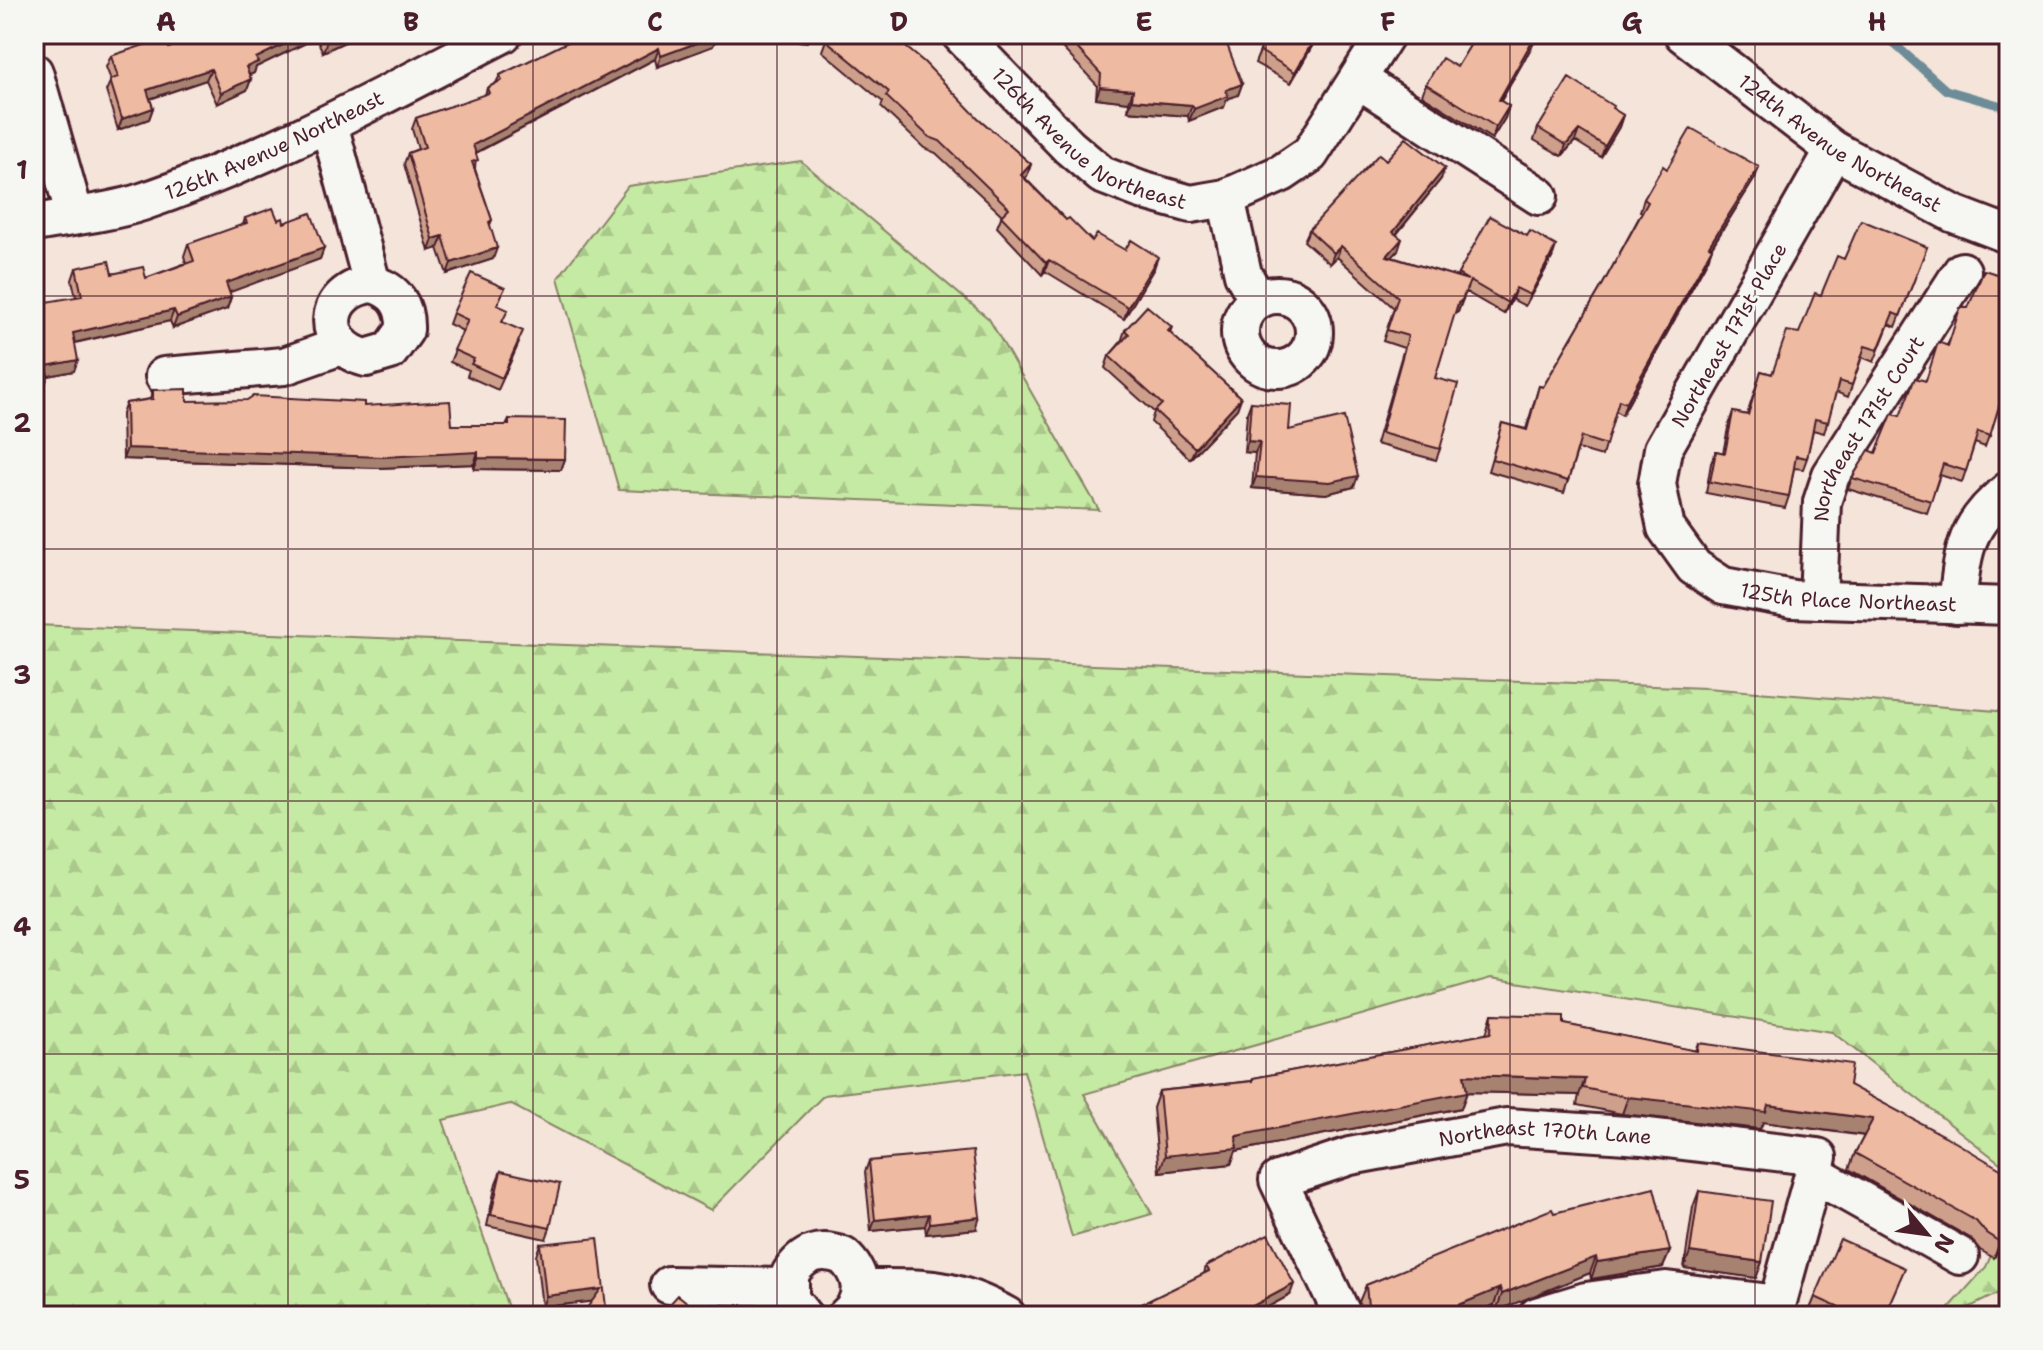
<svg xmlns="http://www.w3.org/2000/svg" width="2043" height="1350" font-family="'Shantell Sans',sans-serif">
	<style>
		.forest { fill: url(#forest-firs); stroke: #888467; stroke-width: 2 }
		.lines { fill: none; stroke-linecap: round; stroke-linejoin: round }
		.stream { stroke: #6d8c98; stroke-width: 9 }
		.minor-casing { stroke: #4a1f2b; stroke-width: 42 }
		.minor { stroke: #f6f6f2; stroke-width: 36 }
		.wall { fill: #cea08b; stroke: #4a1f2b; stroke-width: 2 }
		.shaded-wall { fill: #a78271; stroke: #4a1f2b; stroke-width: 2 }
		.building { fill: #efbaa2; stroke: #4a1f2b; stroke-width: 2 }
		.grid { fill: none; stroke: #4a1f2b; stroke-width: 2; stroke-opacity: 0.55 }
		.labels { text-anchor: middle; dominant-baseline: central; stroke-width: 6; stroke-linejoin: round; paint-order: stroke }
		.street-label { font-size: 20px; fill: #4a1f2b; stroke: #f6f6f2 }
		.neatline { fill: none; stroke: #4a1f2b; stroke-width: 3 }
		.grid-label { font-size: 26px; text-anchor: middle; font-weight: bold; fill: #4a1f2b }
	</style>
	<defs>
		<pattern id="forest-firs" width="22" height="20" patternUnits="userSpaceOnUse" patternTransform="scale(2)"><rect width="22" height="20" fill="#c5eaa3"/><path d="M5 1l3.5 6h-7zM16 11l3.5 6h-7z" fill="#abc88c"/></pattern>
	</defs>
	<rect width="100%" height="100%" fill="#f4e4da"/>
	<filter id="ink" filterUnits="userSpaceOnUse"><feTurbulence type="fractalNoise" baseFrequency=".0125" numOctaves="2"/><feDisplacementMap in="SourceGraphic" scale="16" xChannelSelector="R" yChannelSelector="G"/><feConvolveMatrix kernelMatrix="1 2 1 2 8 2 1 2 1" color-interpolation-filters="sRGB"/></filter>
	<g filter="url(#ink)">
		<!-- forest -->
		<path class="forest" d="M801,161L989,319L1099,510L619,490L558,278L628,186Z
			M34,625L1706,688L2009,712V1170L1832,1032L1491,978L1084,1094L1152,1214L1072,1237L1024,1071L824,1095L711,1210L510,1104L443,1120L511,1316H34Z
			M2009,1214V1288L1952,1316H1942L1986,1267Z"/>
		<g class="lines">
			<!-- stream -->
			<path class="stream" d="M1883,34L1946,90L2009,108"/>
			<defs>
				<g id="minor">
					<path id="s1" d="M960,34L1069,147L1102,175L1141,190L1191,204L1226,198L1243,274L1258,300"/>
					<path id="s2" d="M1683,34L1834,150L1954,214L2009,235"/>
					<path d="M34,72L75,216"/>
					<path d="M1359,80L1539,196"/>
					<path d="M329,124L372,284C322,290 318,346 366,358L390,351L405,330C406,306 396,290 372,284"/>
					<path id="s3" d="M1834,150L1663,449L1657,484L1666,528L1694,567L1723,586L1793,599L2009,606"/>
					<path d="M1226,198L1282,173L1310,154L1386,34"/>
					<path id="s4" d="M34,223C69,217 108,213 142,202C268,159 386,94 503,34"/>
					<circle cx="1277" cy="332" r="37"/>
					<path d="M164,376L284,366L341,346"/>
					<path id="s5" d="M1818,600L1822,502L1831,475L1962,271"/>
					<path d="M1957,605C1963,551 1964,525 2009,490"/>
					<path d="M1816,1175L1960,1256"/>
					<path d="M669,1285L788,1287"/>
					<path d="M861,1288C922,1288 952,1285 1007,1316"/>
					<path d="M803,1316L790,1299V1274C803,1253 820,1247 843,1256C862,1273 867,1298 846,1316"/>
					<path id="s6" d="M1343,1316L1278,1180L1350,1156L1507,1127L1641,1136L1818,1157L1774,1316"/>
					<path d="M1537,1316L1586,1301L1666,1290L1777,1304"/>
				</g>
			</defs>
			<!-- minor casing -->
			<use href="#minor" class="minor-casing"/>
			<!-- minor -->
			<use href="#minor" class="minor"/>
		</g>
		<!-- wall -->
		<path class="wall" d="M200,34H362L323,52L316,38L256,67L254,73L249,75L251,79L247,90L217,104L206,80L150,99L153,108L149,119L118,130L106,91L111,80L106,67L111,56L169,48Z
			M584,34L713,46L657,67L655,59L476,153L475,169L492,220L490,225L493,259L447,274L438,248L429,251L404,164L408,153L418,149L412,129L416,118L485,95L487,88L496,83L500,75Z
			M1049,34H1110L1115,39L1242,84L1238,95L1227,99L1224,107L1189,121L1188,116L1128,111L1129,102L1096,98L1097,85Z
			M1269,34H1319L1291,83L1255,63L1260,51Z
			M1469,34H1539L1501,101L1509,106L1505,118L1492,139L1422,95L1426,84L1457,67L1475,38Z
			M826,40L978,118L1031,164L1027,176L1025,178L1066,220L1092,241L1154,268L1124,319L1045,271L1042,275L997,227L1002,215L936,153L924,148L881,107L883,102L822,51Z
			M1612,109L1623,115L1619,127L1601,157L1575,141L1562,156L1534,140L1538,128Z
			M1386,160L1441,179L1396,235L1398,251L1392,257L1457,277L1458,274L1552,258L1525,306L1512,299L1504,314L1466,292L1458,312L1454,314L1435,378L1440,449L1436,460L1376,444L1404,348L1383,341L1394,308L1337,257L1330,264L1304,241L1309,230Z
			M1667,169L1755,178L1712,247L1708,259L1622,415L1615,411L1602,456L1578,449L1564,493L1488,471L1502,423L1526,429L1539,386L1543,387L1603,284L1642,212L1640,211L1644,199Z
			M245,218L278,220L284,223L324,248L320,259L229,292L231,297L227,309L173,328L170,321L75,343L74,371L48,376L44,387L76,297L72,280L76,268L146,278L186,263L184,256L188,244L243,225Z
			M1927,247L1896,327L1889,324L1874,362L1862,357L1848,397L1836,392L1824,433L1813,430L1807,458L1803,469L1794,468L1789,496L1785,508L1706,493L1711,463L1716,451L1723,453L1729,423L1733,412L1747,415L1761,371L1772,374L1799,333L1844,259Z
			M2009,278V411L1999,408L1985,447L1975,443L1962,482L1940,475L1927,513L1848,489L1852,478L1876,453L1925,381L1947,345L1968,308Z
			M498,305L503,322L519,343L498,390L467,376L469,370L450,362L463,331L449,324L453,313Z
			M1172,327L1170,333L1241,398L1237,409L1190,459L1151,422L1154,412L1105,368L1109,356L1121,342L1125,330Z
			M153,390L187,401L364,406L452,425H506L509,419L565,459L561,470L474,469V464L378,468L123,459L122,414L126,403L150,399Z
			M1251,402L1289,430L1354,487L1326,494L1252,488L1255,453L1244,452L1247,413Z
			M1492,1014L1564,1024L1695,1051L1698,1043L1849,1085L2009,1232L1994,1258L1980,1250L1970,1238L1849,1169L1855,1153L1864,1136L1763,1122L1760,1129L1622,1114L1577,1105L1579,1095L1467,1092L1461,1108L1236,1151L1231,1164L1159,1172L1153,1108L1159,1091L1252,1081L1253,1078L1486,1034Z
			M869,1161L976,1229L926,1234L925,1226L871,1231L865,1172Z
			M501,1171L550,1228L546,1239L487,1226L496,1183Z
			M1699,1191L1762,1262L1756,1278L1684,1268L1693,1207Z
			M1554,1213L1670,1251L1663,1267L1591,1279L1590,1273L1496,1311L1494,1305L1466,1316H1361L1359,1302L1366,1285Z
			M540,1244L592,1301L542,1307L536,1256Z
			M1206,1266L1290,1295L1251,1316H1138L1142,1304L1204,1274Z
			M1899,1284L1885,1316H1813L1808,1314L1815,1297Z"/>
		<!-- shaded-wall -->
		<path class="shaded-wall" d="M305,34H317L316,38L256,67L254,73L242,79L246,67L256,58Z
			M342,34H362L323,52L327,41Z
			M737,34H810L807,42L737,35Z
			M1317,34H1319L1291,83L1295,72Z
			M1536,34H1539L1495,111L1499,100Z
			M718,35L713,46L657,67L661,56Z
			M659,48L655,59L469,156L473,145Z
			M211,69L206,80L143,101L147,90Z
			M251,79L247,90L217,104L221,93Z
			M1242,84L1238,95L1227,99L1224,107L1189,121L1194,109L1226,90Z
			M1100,87L1133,90L1129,102L1096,98Z
			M1132,100L1192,105L1188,116L1128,111Z
			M1509,106L1505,118L1492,139L1496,127Z
			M153,108L149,119L118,130L122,119Z
			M1623,115L1619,127L1601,157L1605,146Z
			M1579,130L1575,141L1562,156L1566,145Z
			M1031,164L1027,176L1017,186L1021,175Z
			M1759,167L1755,178L1705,257L1709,246Z
			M1445,168L1441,179L1389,243L1393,232Z
			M443,236L438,248L429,251L433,239Z
			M1402,239L1398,251L1383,267L1387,256Z
			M1341,246L1337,257L1330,264L1334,253Z
			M1556,246L1552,258L1525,306L1530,295Z
			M324,248L320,259L222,295L226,283Z
			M497,248L493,259L447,274L451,263Z
			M1712,248L1708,259L1622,415L1626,403Z
			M1158,257L1154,268L1124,319L1128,307Z
			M1049,260L1045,271L1042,275L1046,263Z
			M1516,288L1512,299L1504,314L1508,303Z
			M231,297L227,309L173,328L177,317Z
			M1462,300L1458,312L1454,314L1458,303Z
			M174,310L170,321L69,344L73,333Z
			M78,360L74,371L48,376L44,387L34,389V378L46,366Z
			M1241,398L1237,409L1190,459L1195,448Z
			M1248,441L1260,442L1255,453L1244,452Z
			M127,448L478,452L474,464L378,468L123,459Z
			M478,458L565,459L561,470L474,469Z
			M1358,476L1354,487L1326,494L1252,488L1256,477Z
			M1464,1075L1585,1079L1579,1095L1467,1092L1461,1108L1236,1151L1231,1164L1159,1172L1165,1156Z
			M1628,1097L1768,1105L1873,1119L1867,1136L1763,1122L1760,1129L1622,1114Z
			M929,1214L925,1226L871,1231L875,1220Z
			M980,1217L976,1229L926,1234L930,1223Z
			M2009,1226V1232L1994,1258L2000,1242Z
			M1670,1251L1663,1267L1591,1279L1597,1262Z
			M1690,1252L1762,1262L1756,1278L1684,1268Z
			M1596,1257L1590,1273L1496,1311L1502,1294Z
			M1294,1284L1290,1295L1251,1316H1234Z
			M1500,1288L1494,1305L1466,1316H1432Z
			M601,1289L597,1301L542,1307L546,1296Z"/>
		<!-- building -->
		<path class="building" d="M200,34H305L256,58L258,62L246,67L251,79L221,93L211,69L147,90L153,108L122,119L110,80L118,77L111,56L165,38L169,48Z
			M323,34H342L327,41Z
			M584,34L718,35L661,56L659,48L473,145L478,160L472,162L492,220L489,222L497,248L451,263L443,236L433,239L408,153L425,147L416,118L489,93L487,88L502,80L500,75Z
			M831,34H890L924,62L978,118L1031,164L1021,175L1066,220L1069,218L1092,241L1097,234L1125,250L1131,240L1158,257L1128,307L1049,260L1046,263L1001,216L1009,208L940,141L929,137L886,96L889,92L826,40Z
			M1064,34H1110L1115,39L1191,46L1223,34L1242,84L1226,90L1228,96L1194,109L1192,105L1132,100L1133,90L1100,87L1101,74Z
			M1269,34H1317L1295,72L1260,51Z
			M1477,34H1536L1499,100L1509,106L1496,127L1426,84L1442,58L1457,67Z
			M1569,78L1613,106L1612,108L1623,115L1605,146L1579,130L1566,145L1538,128Z
			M1691,128L1759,167L1709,246L1712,248L1626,403L1619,400L1606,445L1581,437L1568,481L1492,459L1502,423L1527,430L1539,386L1543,387L1603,284L1648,202L1644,199L1663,166L1667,169Z
			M1406,138L1445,168L1393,232L1402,239L1387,256L1468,280L1458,274L1490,216L1527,236L1530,231L1556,246L1530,295L1516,288L1508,303L1470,281L1462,300L1458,303L1435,378L1458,384L1440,449L1381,433L1408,336L1387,330L1398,297L1341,246L1334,253L1309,230L1379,154L1386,160Z
			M273,208L278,220L283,218L284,223L311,213L324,248L226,283L231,297L177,317L174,310L73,333L78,360L46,366L48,376L34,378V304L82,296L76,268L109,261L112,274L143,267L146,278L194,261L188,244L247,223L245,218Z
			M1861,220L1927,247L1900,316L1893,313L1878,350L1865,346L1852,385L1839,381L1828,422L1815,419L1807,458L1796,456L1789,496L1710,482L1716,451L1725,453L1733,412L1748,415L1761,371L1772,374L1787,331L1799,333L1815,293L1821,295L1837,256L1844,259Z
			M1984,270L2009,278V398L2002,396L1990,436L1978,432L1966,471L1943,464L1931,501L1852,478L1869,450L1876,453L1892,414L1900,416L1915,378L1926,381L1938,342L1948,346L1960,308H1968Z
			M471,273L505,288L497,305L508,310L502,322L523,331L502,378L471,364L474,359L454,350L468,320L453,313Z
			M1147,306L1172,327L1168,331L1241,398L1195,448L1155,411L1162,404L1109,356L1129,334L1125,330Z
			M187,389V401L247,400L253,396L364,402V406L450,401L452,425H509V419L566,420L565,459L478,458V452L383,457L127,448L126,403L153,399V390Z
			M1251,402L1291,405L1289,430L1344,417L1358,476L1330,482L1256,477L1260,442L1248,441Z
			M1492,1014L1564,1016V1024L1697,1051L1698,1043L1852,1064L1849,1085L1945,1136L2009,1174V1226L2000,1242L1986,1233L1976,1221L1855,1153L1873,1119L1768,1105L1766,1112L1628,1097L1583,1088L1585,1079L1464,1075L1467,1092L1236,1136L1237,1148L1165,1156L1159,1091L1253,1081V1078L1491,1033Z
			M973,1151L980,1217L930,1223L929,1214L875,1220L869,1161Z
			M501,1171L560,1184L550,1228L491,1215Z
			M1654,1188L1670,1251L1597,1262L1596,1257L1502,1294L1500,1288L1432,1316H1372L1368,1306L1366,1285L1552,1209L1554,1213Z
			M1699,1191L1771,1201L1762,1262L1690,1252Z
			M1268,1234L1294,1284L1234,1316H1148L1142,1304L1209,1271L1206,1266Z
			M598,1238L607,1316H581L601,1289L546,1296L540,1244Z
			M1840,1239L1905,1268L1884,1316H1857L1815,1297Z
			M678,1295L704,1316H659Z"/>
	</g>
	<!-- grid -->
	<path class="grid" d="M288,34V1316M533,34V1316M777,34V1316M1022,34V1316M1266,34V1316M1510,34V1316M1755,34V1316M34,296H2009M34,549H2009M34,801H2009M34,1054H2009"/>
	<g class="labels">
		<!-- street labels -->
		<g class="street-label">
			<text stroke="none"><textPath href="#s1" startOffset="170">126th Avenue Northeast</textPath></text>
			<text stroke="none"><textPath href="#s2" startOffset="192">124th Avenue Northeast</textPath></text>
			<text stroke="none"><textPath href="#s4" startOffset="254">126th Avenue Northeast</textPath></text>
			<text transform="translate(1729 335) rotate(-60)">Northeast 171st Place</text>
			<text stroke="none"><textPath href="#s5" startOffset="184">Northeast 171st Court</textPath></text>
			<text stroke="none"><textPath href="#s3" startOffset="634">125th Place Northeast</textPath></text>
			<text stroke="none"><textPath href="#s6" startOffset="424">Northeast 170th Lane</textPath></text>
		</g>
	</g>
	<!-- margin -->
	<rect width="2043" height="1350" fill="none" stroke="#f6f6f2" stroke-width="88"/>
	<!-- north arrow -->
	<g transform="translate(1927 1234) rotate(119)" stroke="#f6f6f2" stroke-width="6" paint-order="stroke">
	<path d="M0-6L14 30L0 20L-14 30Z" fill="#4a1f2b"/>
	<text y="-12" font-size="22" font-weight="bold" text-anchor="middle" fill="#4a1f2b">N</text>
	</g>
	<rect x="44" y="44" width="1955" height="1262" class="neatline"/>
	<g class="grid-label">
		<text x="166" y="31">A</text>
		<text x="411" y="31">B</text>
		<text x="655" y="31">C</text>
		<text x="899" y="31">D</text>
		<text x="1144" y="31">E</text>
		<text x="1388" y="31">F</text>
		<text x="1632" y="31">G</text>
		<text x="1877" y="31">H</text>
		<text x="22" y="179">1</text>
		<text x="22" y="432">2</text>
		<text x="22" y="684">3</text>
		<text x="22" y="936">4</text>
		<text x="22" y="1189">5</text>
	</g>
</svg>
